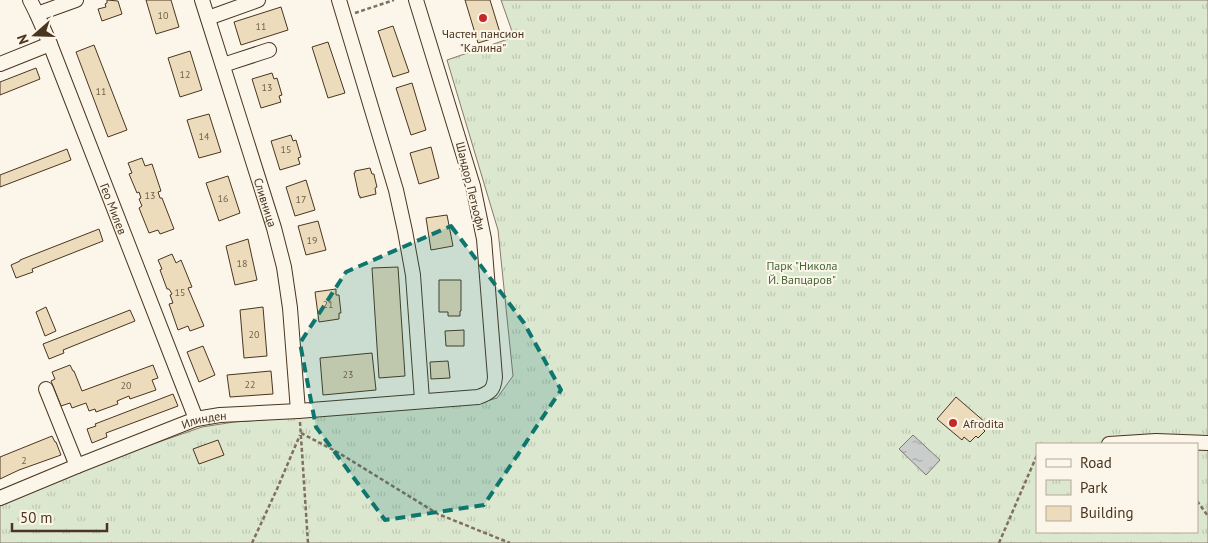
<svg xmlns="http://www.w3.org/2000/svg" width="1208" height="543" font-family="'PT Sans',sans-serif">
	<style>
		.park { fill: url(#park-tufts); stroke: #887966; fill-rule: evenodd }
		.water { fill: url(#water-ripples); stroke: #887966 }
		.building { fill: #ecdcbc; stroke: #4a3520 }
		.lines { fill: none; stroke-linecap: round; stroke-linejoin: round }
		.minor-casing { stroke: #4a3520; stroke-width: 16 }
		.path { stroke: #7f6f5c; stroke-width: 2.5; stroke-dasharray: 4 2.5; stroke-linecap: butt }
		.minor { stroke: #fbf6e9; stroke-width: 14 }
		.marked { fill: #0f766e; fill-opacity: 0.2; stroke: #0f766e; stroke-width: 4; stroke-dasharray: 10 6; stroke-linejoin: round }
		.poi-dot { fill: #c62828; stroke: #fbf6e9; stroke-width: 2 }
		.labels { text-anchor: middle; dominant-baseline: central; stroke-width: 4; stroke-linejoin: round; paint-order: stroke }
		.number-label { font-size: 10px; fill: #725f47 }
		.poi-label { font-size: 12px; fill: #4a3520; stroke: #fbf6e9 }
		.street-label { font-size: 12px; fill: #4a3520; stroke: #fbf6e9 }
		.park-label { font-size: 12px; fill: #436837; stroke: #fbf6e9 }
	</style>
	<defs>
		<pattern id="park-tufts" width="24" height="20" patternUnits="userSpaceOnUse" patternTransform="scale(1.25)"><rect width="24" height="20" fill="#dce7d0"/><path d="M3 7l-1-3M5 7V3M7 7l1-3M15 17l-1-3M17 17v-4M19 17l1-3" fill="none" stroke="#bec7b2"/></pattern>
		<pattern id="water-ripples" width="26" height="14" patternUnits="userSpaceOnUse" patternTransform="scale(1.25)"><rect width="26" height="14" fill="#c9cecd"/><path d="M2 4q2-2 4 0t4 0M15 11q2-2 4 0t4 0" fill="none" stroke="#a5a8a6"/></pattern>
	</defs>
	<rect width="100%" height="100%" fill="#fbf6e9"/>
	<!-- park -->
	<path class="park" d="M501,0H1208V543H0V506L81,469L202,427L234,422L477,404L497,398L513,376L498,230L447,60L514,37ZM1037,444H1197V532H1037Z"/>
	<!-- water -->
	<path class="water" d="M913,435L940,460L926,475L899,449Z"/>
	<!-- building -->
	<path class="building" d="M107,0L118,1L122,14L102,21L98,9L106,7L105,4L107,3Z
		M146,0H171L179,27L156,34Z
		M465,0H490L501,36L478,43Z
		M281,7L288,30L241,45L234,22Z
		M393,26L409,72L393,77L378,31Z
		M328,42L345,93L328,98L312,47Z
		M94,45L127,130L108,137L76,52Z
		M190,51L202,90L180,97L168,58Z
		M36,68L40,79L0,95V82Z
		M272,73L274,79L277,78L282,95L279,96L281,102L261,108L252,79Z
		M412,83L426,130L411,135L396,88Z
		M209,114L221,152L199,158L187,120Z
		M291,135L293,141L296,140L301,157L298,158L300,164L280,170L271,141Z
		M431,147L439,178L419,184L410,153Z
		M67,149L71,160L0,187V175Z
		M142,158L145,166L152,164L161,191L158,192L160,198H162L174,229L160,234L158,230L149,233L139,208L142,206L139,199L141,198L139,192L137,193L129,174L132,173L128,163Z
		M370,168L372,174H374L375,179L377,187L375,188L376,194L360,198V196H359L354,173H355V171Z
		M228,176L240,213L219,221L206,183Z
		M306,180L315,210L295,216L286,187Z
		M447,215L453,246L431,250L426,218Z
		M318,221L326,250L306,255L298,226Z
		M99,229L103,241L32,269L33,272L16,278L11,265L20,261V260Z
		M248,239L257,280L235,285L226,246Z
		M172,254L176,263L181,260L192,287L188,288L204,326L190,331L188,326L178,330L169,304L173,303L170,295L172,294L169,289H167L160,270L162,269L158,260Z
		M398,267L405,376L379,378L372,268Z
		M439,280H461V311H460V316H448V312H439Z
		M336,289V295H339L341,313H339V319L319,322L315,292Z
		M46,307L56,331L45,336L36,312Z
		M263,307L267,356L244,358L240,310Z
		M130,310L135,321L63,350L64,353L49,359L43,344Z
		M464,330V346H446L445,331Z
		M203,346L215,375L199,382L187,352Z
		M372,353L376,390L323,395L320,358Z
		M448,361L450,378L431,379L430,362Z
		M70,365L73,371H74L82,391L153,365L158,378L152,380L156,390L130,399L129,396L117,401L118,404L96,412L95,409L89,411L86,403L72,408L70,403L61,406L51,381L55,379L52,372Z
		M271,371L273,394L230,397L227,375Z
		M173,394L178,406L106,433L107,437L92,443L87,429L96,426L95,424Z
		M956,397L986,423L982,428L985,431L978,438L976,436L970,442L964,437L962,440L937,419Z
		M52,436L55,442H56L61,455L19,470L0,479V457Z
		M218,440L224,455L199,464L193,449Z"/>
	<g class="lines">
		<defs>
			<g id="minor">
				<path id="s1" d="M30,0L37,14L50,44L196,419"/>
				<path id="s2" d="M202,0L274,228L284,267L290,308L298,411"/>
				<path d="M339,0L396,190L405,231L413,275L422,400"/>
				<path d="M37,14L76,0"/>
				<path d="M208,18L258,0"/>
				<path d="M0,64L50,44"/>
				<path d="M223,65L269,50"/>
				<path d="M46,389L77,466"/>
				<path d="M1109,444L1156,441L1208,443"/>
				<path id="s3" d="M0,498L77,466L196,419L220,415L298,411L478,397C490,393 494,390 495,377L484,239L473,186L416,0"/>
			</g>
		</defs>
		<!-- minor casing -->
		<use href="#minor" class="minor-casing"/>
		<!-- path -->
		<path class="path" d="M355,13L394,0
			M300,422L308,543
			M301,433L339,453L438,514L510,543
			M1197,501L1208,516
			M252,543L277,489L300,435
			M999,543L1037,455"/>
		<!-- minor -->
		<use href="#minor" class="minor"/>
	</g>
	<!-- marked area -->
	<path class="marked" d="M451,226L524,323L561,390L484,505L385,520L316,427L300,343L346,272Z"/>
	<!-- markers -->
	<g class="poi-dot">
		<circle cx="483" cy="18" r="5"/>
		<circle cx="953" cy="423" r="5"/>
	</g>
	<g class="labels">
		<!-- number labels -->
		<g class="number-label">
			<text x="163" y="15">10</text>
			<text x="261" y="26">11</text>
			<text x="185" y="74">12</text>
			<text x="267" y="87">13</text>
			<text x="101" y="91">11</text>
			<text x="204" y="136">14</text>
			<text x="286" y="149">15</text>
			<text x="150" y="195">13</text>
			<text x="223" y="198">16</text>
			<text x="301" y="199">17</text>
			<text x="312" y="240">19</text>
			<text x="242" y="263">18</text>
			<text x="180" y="292">15</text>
			<text x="328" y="304">21</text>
			<text x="254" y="334">20</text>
			<text x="348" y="374">23</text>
			<text x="250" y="384">22</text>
			<text x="126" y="385">20</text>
			<text x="24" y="460">2</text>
		</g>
		<!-- poi labels -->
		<g class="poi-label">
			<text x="483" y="33">Частен пансион<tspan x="483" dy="14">"Калина"</tspan></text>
			<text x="963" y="423" text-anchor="start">Afrodita</text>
		</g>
		<!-- street labels -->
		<g class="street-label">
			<text transform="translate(471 186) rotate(76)">Шандор Петьофи</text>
			<text stroke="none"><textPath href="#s2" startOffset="212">Сливница</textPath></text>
			<text stroke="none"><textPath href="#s1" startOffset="225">Гео Милев</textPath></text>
			<text stroke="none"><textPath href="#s3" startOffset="219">Илинден</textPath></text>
		</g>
		<!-- park labels -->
		<g class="park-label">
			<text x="802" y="265">Парк "Никола<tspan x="802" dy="14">Й. Вапцаров"</tspan></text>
		</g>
	</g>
	<!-- legend -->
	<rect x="1036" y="443" width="162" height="90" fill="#fbf6e9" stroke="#b4a999"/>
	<rect x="1046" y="459" width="25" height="8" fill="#fbf6e9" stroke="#b4a999"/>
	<text x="1080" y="468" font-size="15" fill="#4a3520">Road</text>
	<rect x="1046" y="480" width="25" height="15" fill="url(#park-tufts)" stroke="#b4a999"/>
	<text x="1080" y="493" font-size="15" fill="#4a3520">Park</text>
	<rect x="1046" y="506" width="25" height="15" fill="#ecdcbc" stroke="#b4a999"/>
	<text x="1080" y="518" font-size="15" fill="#4a3520">Building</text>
	<!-- north arrow -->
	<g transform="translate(35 35) rotate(250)" stroke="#fbf6e9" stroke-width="4" paint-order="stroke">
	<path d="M0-4L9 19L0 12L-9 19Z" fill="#4a3520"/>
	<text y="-8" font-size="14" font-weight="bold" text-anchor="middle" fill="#4a3520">N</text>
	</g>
	<!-- scale -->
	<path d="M12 523v8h95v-8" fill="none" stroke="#4a3520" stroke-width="2.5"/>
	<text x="20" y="523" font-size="15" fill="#4a3520" stroke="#fbf6e9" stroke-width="4" paint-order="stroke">50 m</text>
</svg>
